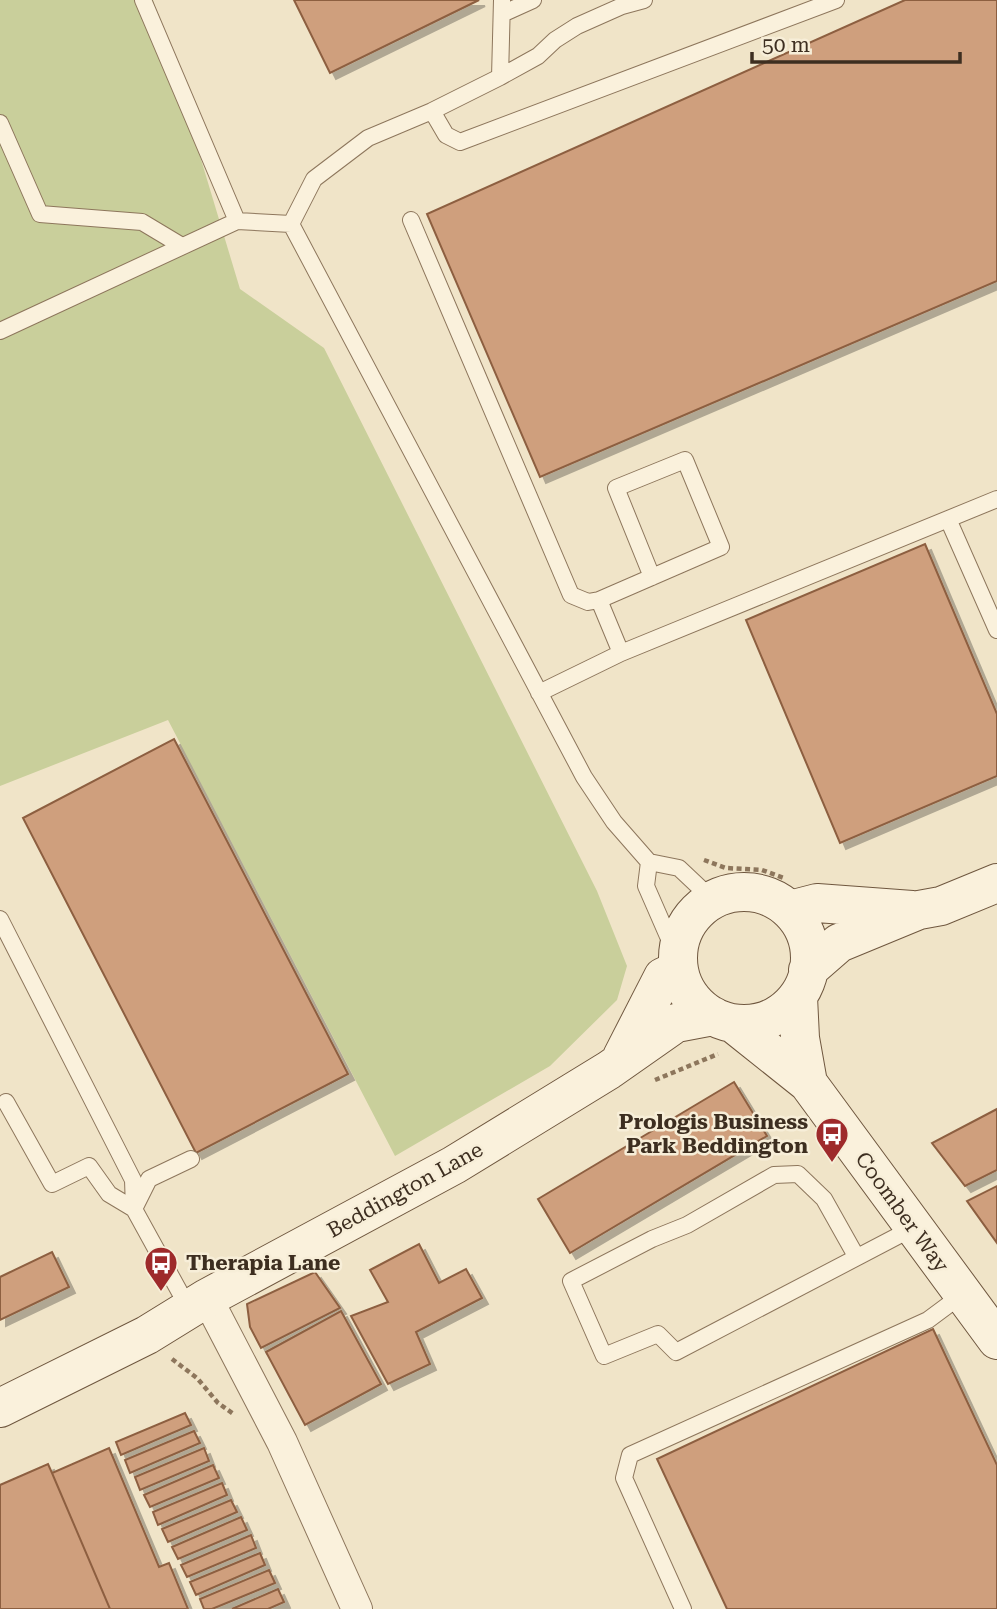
<svg xmlns="http://www.w3.org/2000/svg" width="997" height="1609" font-family="'Roboto Serif',serif">
	<style>
		.green { fill: #c9cf9b }
		.building { fill: #cf9f7d; stroke: #8d5f41; stroke-width: 2; filter: url(#shadow) }
		.lines { fill: none; stroke-linecap: round; stroke-linejoin: round }
		.lane-casing { stroke: #8d765c; stroke-width: 18 }
		.street-casing { stroke: #8d765c; stroke-width: 32 }
		.secondary-casing { stroke: #6f573f; stroke-width: 40 }
		.path { stroke: #8d765c; stroke-width: 4.5; stroke-dasharray: 5 3.5; stroke-linecap: butt }
		.lane { stroke: #faf1dc; stroke-width: 16 }
		.street { stroke: #faf1dc; stroke-width: 30 }
		.secondary { stroke: #faf1dc; stroke-width: 38 }
		.labels { text-anchor: middle; dominant-baseline: central; stroke-width: 5; stroke-linejoin: round; paint-order: stroke }
		.poi-label { font-size: 21px; font-weight: bold; fill: #3d2e20; stroke: #f7eed8; text-anchor: end }
		.street-label { font-size: 21px; fill: #3d2e20; stroke: #f7eed8 }
	</style>
	<defs>
		<filter id="shadow"><feDropShadow dx="6" dy="6" stdDeviation="0" flood-color="#0004"/></filter>
	</defs>
	<rect width="100%" height="100%" fill="#f0e4c8"/>
	<!-- green -->
	<path class="green" d="M0,0H153L240,289L324,348L597,891L627,966L617,1000L550,1066L395,1156L168,720L0,786Z"/>
	<!-- building -->
	<path class="building" d="M294,0H479L330,73Z
		M905,0H997V281L540,477L427,214Z
		M925,544L997,714V776L840,843L746,620Z
		M174,739L348,1074L196,1153L23,818Z
		M734,1082L767,1136L570,1253L538,1199Z
		M997,1109V1170L965,1186L932,1143Z
		M997,1186V1243L967,1201Z
		M419,1244L439,1283L466,1269L482,1298L416,1332L430,1364L388,1384L351,1316L388,1302L370,1270Z
		M52,1252L69,1287L0,1320V1277Z
		M315,1272L340,1308L261,1348L250,1327L247,1304Z
		M341,1311L381,1384L305,1425L266,1352Z
		M933,1329L997,1465V1609H727L657,1459Z
		M185,1413L191,1425L121,1455L116,1442Z
		M194,1431L200,1443L130,1473L125,1460Z
		M109,1448L159,1567L169,1563L188,1609H110L52,1473Z
		M204,1448L209,1461L140,1490L135,1477Z
		M48,1464L52,1473L110,1609H0V1485Z
		M213,1465L219,1478L150,1507L144,1495Z
		M222,1483L227,1495L158,1525L153,1512Z
		M231,1500L237,1512L168,1542L162,1529Z
		M241,1517L247,1530L178,1559L172,1547Z
		M251,1535L256,1548L187,1577L181,1565Z
		M260,1553L265,1565L196,1595L190,1582Z
		M269,1570L275,1583L212,1609H204L200,1599Z
		M278,1589L284,1602L268,1609H232Z"/>
	<g class="lines">
		<defs>
			<path id="lane" d="M143,0L237,221
				M502,0L500,77L538,56L555,40L577,26L622,6L644,0
				M502,14L533,0
				M432,111L446,135L460,142L836,0
				M0,123L40,214L142,222L182,246
				M411,220L571,595L588,602L599,600L721,547L685,460L616,488L652,577
				M291,224L584,777L614,822L649,862L679,868L714,901
				M291,224L314,179L368,138L432,111L500,77
				M0,331L237,221L291,224
				M948,519L997,630
				M599,600L621,653
				M539,693L621,653L997,499
				M649,862L646,886L677,957
				M0,919L133,1180L134,1209L189,1309
				M6,1102L52,1184L89,1166L109,1194L134,1209L149,1179L191,1159
				M856,1256L824,1199L798,1174L774,1175L687,1225L652,1239L571,1281L604,1356L658,1334L676,1352L913,1228
				M683,1609L624,1478L630,1455L928,1320L963,1294"/>
			<path id="street" d="M207,1298L282,1442L357,1609"/>
			<path id="secondary" d="M678 958a66 66 0 1 1 132 0a66 66 0 1 1-132 0Z
				M790,910L817,903L912,910
				M808,970L839,943L919,910L941,906L997,883
				M798,997L800,1038L808,1083
				M734,1024L808,1083L997,1340
				M622,1057L663,977L678,970
				M0,1408L147,1335L207,1298L454,1165L609,1070L676,1023L713,1016"/>
		</defs>
		<!-- lane casing -->
		<use href="#lane" class="lane-casing"/>
		<!-- street casing -->
		<use href="#street" class="street-casing"/>
		<!-- secondary casing -->
		<use href="#secondary" class="secondary-casing"/>
		<!-- path -->
		<path class="path" d="M704,860L726,868L762,870L784,878
			M655,1080L718,1054
			M172,1359L197,1378L218,1403L235,1415"/>
		<!-- lane -->
		<use href="#lane" class="lane"/>
		<!-- street -->
		<use href="#street" class="street"/>
		<!-- secondary -->
		<use href="#secondary" class="secondary"/>
	</g>
	<!-- icons -->
	<defs>
		<symbol id="bus-pin" viewBox="-11 -11 22 30"><path d="M0 17L-7.5 6A9.5 9.5 0 1 1 7.5 6Z" fill="#9e2a2b" stroke="#f7eed8"/><path d="M-5-6H5V4H4V6H2V4H-2V6H-4V4H-5ZM-3.5-4V0h7V-4ZM-3.5 1.2v1.5H-2V1.2ZM2 1.2v1.5H3.5V1.2Z" fill="#fff"/></symbol>
	</defs>
	<g fill-rule="evenodd">
		<use href="#bus-pin" x="813" y="1115" width="38" height="52"/>
		<use href="#bus-pin" x="142" y="1244" width="38" height="52"/>
	</g>
	<g class="labels">
		<!-- poi labels -->
		<g class="poi-label">
			<text x="808" y="1122">Prologis Business<tspan x="808" dy="24">Park Beddington</tspan></text>
			<text x="186" y="1263" text-anchor="start">Therapia Lane</text>
		</g>
		<!-- street labels -->
		<g class="street-label">
			<text transform="translate(405 1190) rotate(-29)">Beddington Lane</text>
			<text transform="translate(902 1212) rotate(54)">Coomber Way</text>
		</g>
	</g>
	<!-- scale -->
	<path d="M752 52v10h208v-10" fill="none" stroke="#3d2e20" stroke-width="3.5"/>
	<text x="762" y="52" font-size="21" fill="#3d2e20" stroke="#f7eed8" stroke-width="5" paint-order="stroke">50 m</text>
</svg>
